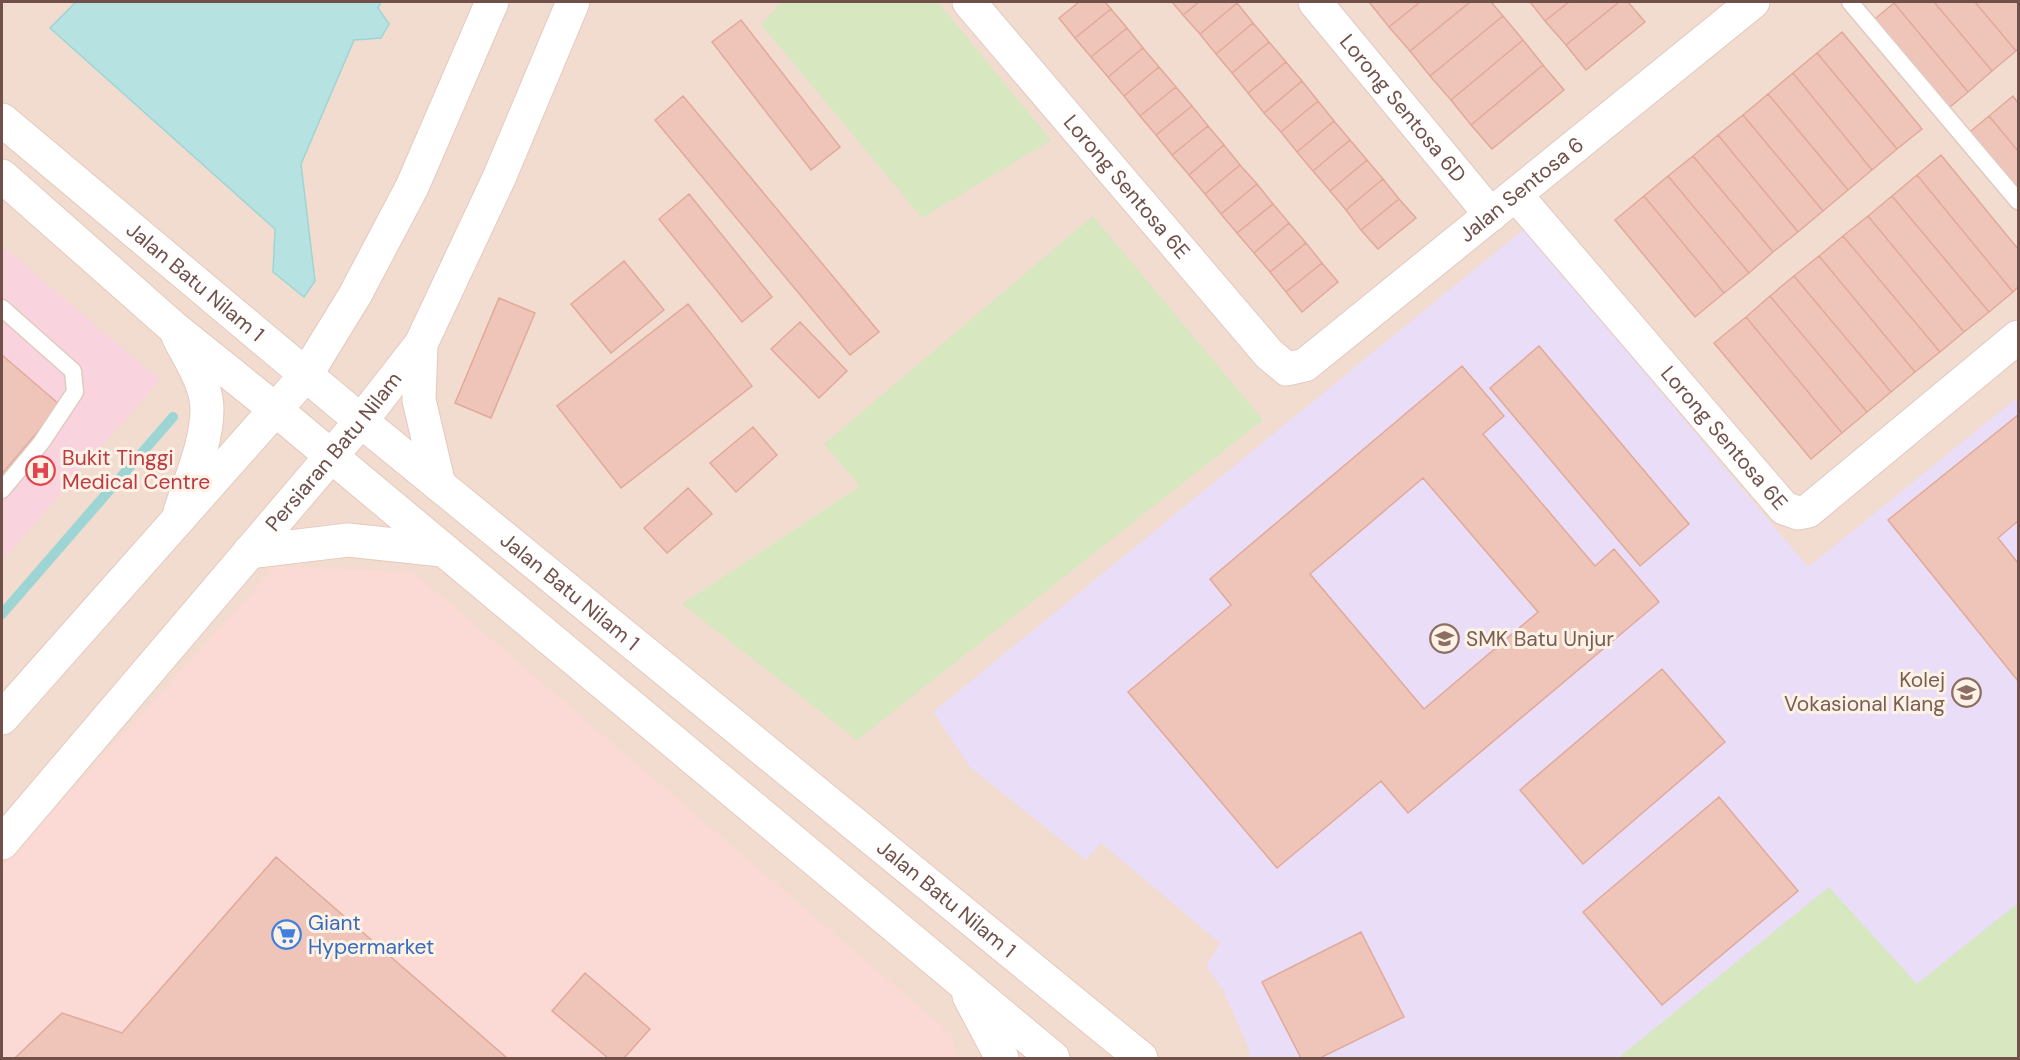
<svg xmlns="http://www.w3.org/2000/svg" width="2020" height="1060" font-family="'DM Sans',sans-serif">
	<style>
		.residential { fill: #f2dccf }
		.commercial { fill: #fbd9d4 }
		.education { fill: #e9ddf7 }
		.medical { fill: #f9d4df }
		.green { fill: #d7e7c0 }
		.water { fill: #b6e3e2; stroke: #9dd5d4; stroke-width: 1.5 }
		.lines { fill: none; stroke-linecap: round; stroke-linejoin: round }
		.stream { stroke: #9dd5d4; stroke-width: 10 }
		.building { fill: #efc5b9; stroke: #e1a99a; stroke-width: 1.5; fill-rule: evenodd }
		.lane-casing { stroke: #e1c9c0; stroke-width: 19 }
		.street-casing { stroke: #e1c9c0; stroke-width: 35 }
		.secondary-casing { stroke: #e5c9bd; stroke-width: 35 }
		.lane { stroke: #fff; stroke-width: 16 }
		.street { stroke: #fff; stroke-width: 33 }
		.secondary { stroke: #fff; stroke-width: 33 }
		.labels { text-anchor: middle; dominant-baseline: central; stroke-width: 6; stroke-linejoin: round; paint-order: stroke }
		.street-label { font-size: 21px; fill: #715049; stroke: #fef1e6 }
		.health-label { font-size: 21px; fill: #be3a42; stroke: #fef1e6; text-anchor: start }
		.education-label { font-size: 21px; fill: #785e54; stroke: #fef1e6; text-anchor: start }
		.shop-label { font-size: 21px; fill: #366cbe; stroke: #fef1e6; text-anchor: start }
	</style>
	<rect width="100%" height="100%" fill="#fbece0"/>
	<!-- residential -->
	<path class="residential" d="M2,2H2018V1058H2Z"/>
	<!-- commercial -->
	<path class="commercial" d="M276,566L413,572L951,1034L957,1058H2V867Z"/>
	<!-- education -->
	<path class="education" d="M1524,229L1808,567L2018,397V1058H1249V1049L1223,990L1206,966L1220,943L1101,843L1086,860L970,767L933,712Z"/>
	<!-- medical -->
	<path class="medical" d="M2,246L160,380L2,561Z"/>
	<!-- green -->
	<path class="green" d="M782,2H938L1051,140L922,218L761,24Z
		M1093,216L1263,420L857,740L682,604L860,486L824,444Z
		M1829,887L1917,984L2018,903V1058H1618Z"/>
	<!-- water -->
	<path class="water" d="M76,2H381L378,8L389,24L381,38L354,40L301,164L315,281L304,297L273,272L275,229L50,28Z"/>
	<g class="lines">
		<!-- stream -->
		<path class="stream" d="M2,614L173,417"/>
	</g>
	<!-- building -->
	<path class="building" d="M1079,2H1105L1111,9L1075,38L1059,18Z
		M1172,2H1199L1183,15Z
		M1199,2H1235L1237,3L1200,34L1183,15Z
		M1369,2H1420L1389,27Z
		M1420,2H1470L1410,51L1389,27Z
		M1470,2H1491L1503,16L1430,76L1410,51Z
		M1530,2H1569L1545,21Z
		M1569,2H1619L1566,45L1545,21Z
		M1619,2H1628L1645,22L1586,70L1566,45Z
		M1896,2H1934L1992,71L1968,92L1894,3Z
		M1934,2H1975L2016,51L1992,71Z
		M1975,2H2016L2018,5V49L2016,51Z
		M1237,3L1253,23L1216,54L1200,34Z
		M1894,3L1968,92L1944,112L1870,23Z
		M1111,9L1127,28L1091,57L1075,38Z
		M1503,16L1523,40L1451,100L1430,76Z
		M741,20L840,147L811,170L712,42Z
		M1253,23L1269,42L1232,73L1216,54Z
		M1127,28L1143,48L1108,77L1091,57Z
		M1842,32L1922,129L1897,149L1817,53Z
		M1523,40L1543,65L1471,125L1451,100Z
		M1269,42L1286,62L1248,93L1232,73Z
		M1143,48L1159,67L1124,96L1108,77Z
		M1817,53L1897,149L1872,170L1793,73Z
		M1286,62L1302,81L1264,113L1248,93Z
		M1543,65L1564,90L1492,149L1471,125Z
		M1159,67L1176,87L1140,116L1124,96Z
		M1793,73L1872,170L1848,190L1768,94Z
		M1302,81L1318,101L1281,132L1264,113Z
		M1176,87L1192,106L1156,135L1140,116Z
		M1768,94L1848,190L1823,211L1743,115Z
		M683,96L879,332L850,355L655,120Z
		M2013,96L2018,103V151L1989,116Z
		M1318,101L1334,121L1297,152L1281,132Z
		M1192,106L1208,126L1172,155L1156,135Z
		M1743,115L1823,211L1798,232L1718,135Z
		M1989,116L2018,151V200L1965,136Z
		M1334,121L1350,140L1313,171L1297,152Z
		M1208,126L1224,145L1189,175L1172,155Z
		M1718,135L1798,232L1773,252L1693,156Z
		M1350,140L1367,160L1330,191L1313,171Z
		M1224,145L1240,165L1205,194L1189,175Z
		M1941,155L2018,249V287L2013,292L1917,175Z
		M1693,156L1773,252L1749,273L1668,176Z
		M1367,160L1383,179L1346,210L1330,191Z
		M1240,165L1257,184L1221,214L1205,194Z
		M1917,175L2013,292L1989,312L1892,196Z
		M1668,176L1749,273L1724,293L1644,196Z
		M1383,179L1399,199L1361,230L1346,210Z
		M1257,184L1273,204L1237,233L1221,214Z
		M689,194L772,297L742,322L659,219Z
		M1644,196L1724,293L1695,317L1615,220Z
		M1892,196L1989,312L1964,332L1868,216Z
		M1399,199L1416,218L1378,249L1361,230Z
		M1273,204L1289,223L1254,253L1237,233Z
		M1868,216L1964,332L1940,352L1843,236Z
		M1289,223L1306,243L1270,272L1254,253Z
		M1843,236L1940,352L1915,372L1819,256Z
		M1306,243L1322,263L1286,292L1270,272Z
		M1819,256L1915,372L1891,392L1794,276Z
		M624,261L664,310L611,353L571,304Z
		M1322,263L1338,282L1302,312L1286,292Z
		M1794,276L1891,392L1867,412L1770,296Z
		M1770,296L1867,412L1842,433L1746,317Z
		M499,298L535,313L491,418L455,403Z
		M688,304L752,386L621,488L557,406Z
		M1746,317L1842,433L1811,459L1714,343Z
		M800,322L847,371L819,398L771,349Z
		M1539,346L1689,524L1640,566L1490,388Z
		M2,355L60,405L2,474Z
		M1462,366L1504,416L1483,434L1595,566L1614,549L1659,602L1408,813L1381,781L1277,868L1128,692L1231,605L1210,579ZM1423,478L1538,612L1424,709L1310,574Z
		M2018,415V521L1998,538L2018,563V681L1888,520Z
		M753,427L777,455L736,492L710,463Z
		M688,488L712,514L667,553L644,528Z
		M1662,669L1725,742L1583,864L1520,790Z
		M1719,797L1798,891L1662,1005L1583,912Z
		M276,857L507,1058H15L62,1013L122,1033Z
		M1361,932L1404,1017L1320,1058H1301L1262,982Z
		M585,973L650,1029L624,1058H608L552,1011Z"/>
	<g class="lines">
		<defs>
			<path id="lane" d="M1850,2L2018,201
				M2,308L73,371L75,392L41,443L2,490"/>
			<g id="street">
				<path id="s1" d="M969,2L1269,354L1287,369L1305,365L1753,2"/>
				<path id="s2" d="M1315,2L1491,215"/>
				<path id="s3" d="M1516,195L1784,508L1798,513L1808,511L2018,337"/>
			</g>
			<g id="secondary">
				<path id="s4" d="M2,120L361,421L1141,1058"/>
				<path d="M2,176L174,328L276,410L1053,1058"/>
				<path d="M178,336C189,358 207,384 207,409C207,443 190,480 180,512"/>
				<path d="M421,344L419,400L439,485"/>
				<path d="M249,552L348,540L442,550"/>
				<path d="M2,718L306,375L355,295L412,187L492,2"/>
				<path id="s5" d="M2,843L361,421L421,344L499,178L573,2"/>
				<path d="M969,996L1002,1058"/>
			</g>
		</defs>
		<!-- lane casing -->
		<use href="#lane" class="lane-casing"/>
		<!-- street casing -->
		<use href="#street" class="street-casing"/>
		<!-- secondary casing -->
		<use href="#secondary" class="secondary-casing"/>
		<!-- lane -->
		<use href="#lane" class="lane"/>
		<!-- street -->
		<use href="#street" class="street"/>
		<!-- secondary -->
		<use href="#secondary" class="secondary"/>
	</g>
	<!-- icons -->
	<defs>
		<symbol id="hospital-ring" viewBox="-11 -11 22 22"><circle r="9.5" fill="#fef1e6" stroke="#e0444e" stroke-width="1.5"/><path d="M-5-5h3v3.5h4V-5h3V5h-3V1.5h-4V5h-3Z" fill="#e0444e"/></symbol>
		<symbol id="school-ring" viewBox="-11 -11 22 22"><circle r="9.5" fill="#fef1e6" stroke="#8d6e63" stroke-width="1.5"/><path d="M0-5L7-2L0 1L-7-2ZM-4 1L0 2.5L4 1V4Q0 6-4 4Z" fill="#8d6e63"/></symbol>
		<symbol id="supermarket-ring" viewBox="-11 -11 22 22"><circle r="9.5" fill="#fef1e6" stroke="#3f7fe0" stroke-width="1.5"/><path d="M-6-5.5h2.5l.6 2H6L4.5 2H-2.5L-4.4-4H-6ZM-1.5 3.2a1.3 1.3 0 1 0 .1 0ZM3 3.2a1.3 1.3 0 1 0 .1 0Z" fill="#3f7fe0"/></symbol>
	</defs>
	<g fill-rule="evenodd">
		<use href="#hospital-ring" x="24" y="454" width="33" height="33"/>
		<use href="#school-ring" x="1428" y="622" width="33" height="33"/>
		<use href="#school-ring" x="1950" y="676" width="33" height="33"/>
		<use href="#supermarket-ring" x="270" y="918" width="33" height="33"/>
	</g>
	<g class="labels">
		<!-- street labels -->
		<g class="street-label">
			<text stroke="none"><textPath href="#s2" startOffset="138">Lorong Sentosa 6D</textPath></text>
			<text stroke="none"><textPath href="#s1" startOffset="243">Lorong Sentosa 6E</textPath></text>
			<text stroke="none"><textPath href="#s1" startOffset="783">Jalan Sentosa 6</textPath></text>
			<text stroke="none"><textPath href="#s4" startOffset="252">Jalan Batu Nilam 1</textPath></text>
			<text stroke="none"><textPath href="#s3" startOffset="320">Lorong Sentosa 6E</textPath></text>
			<text stroke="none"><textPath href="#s5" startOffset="513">Persiaran Batu Nilam</textPath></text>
			<text stroke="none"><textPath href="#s4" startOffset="738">Jalan Batu Nilam 1</textPath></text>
			<text stroke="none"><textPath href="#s4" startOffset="1224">Jalan Batu Nilam 1</textPath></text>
		</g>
		<!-- health labels -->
		<g class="health-label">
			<text x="62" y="458">Bukit Tinggi<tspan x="62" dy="24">Medical Centre</tspan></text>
		</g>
		<!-- education labels -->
		<g class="education-label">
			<text x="1466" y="639">SMK Batu Unjur</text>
			<text x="1945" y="680" text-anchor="end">Kolej<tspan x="1945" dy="24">Vokasional Klang</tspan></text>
		</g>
		<!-- shop labels -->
		<g class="shop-label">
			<text x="308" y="923">Giant<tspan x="308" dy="24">Hypermarket</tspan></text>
		</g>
	</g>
	<!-- border -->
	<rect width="2020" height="1060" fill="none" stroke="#715049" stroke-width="6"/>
</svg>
